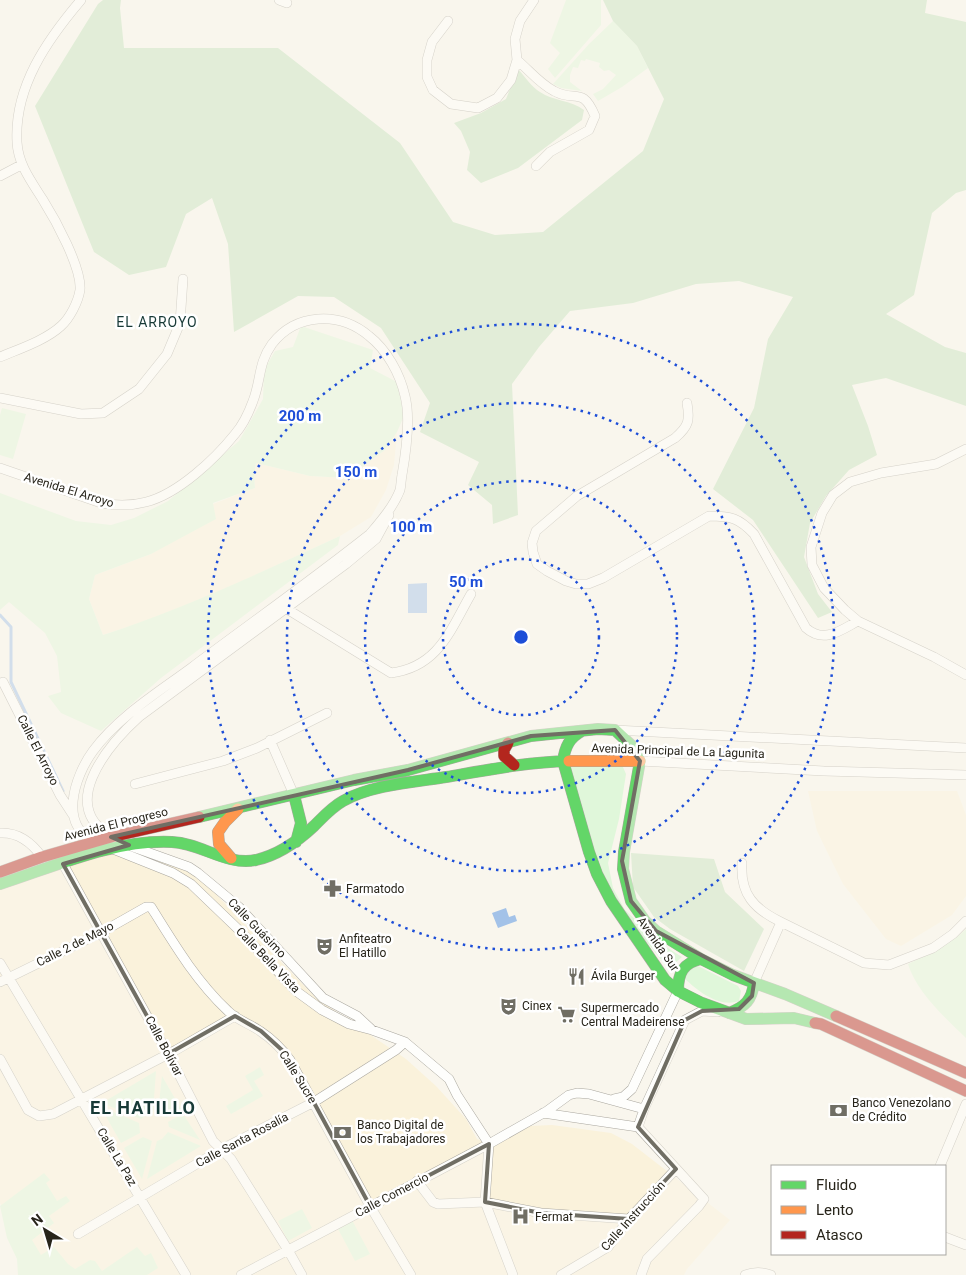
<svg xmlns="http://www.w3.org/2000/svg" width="966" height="1275" font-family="Roboto,sans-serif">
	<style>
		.built { fill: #faf2db }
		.green { fill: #e0f7da }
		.forest { fill: #c5e3bf }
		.water { fill: #a3c2e8 }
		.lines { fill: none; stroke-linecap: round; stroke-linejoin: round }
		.stream { stroke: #a3c2e8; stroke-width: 3 }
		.street-casing { stroke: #aaa79f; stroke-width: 10 }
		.fast-casing { stroke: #aaa79f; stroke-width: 12 }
		.slow-casing { stroke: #aaa79f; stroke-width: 12 }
		.jam-casing { stroke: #aaa79f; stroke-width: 12 }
		.street { stroke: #fefefc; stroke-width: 9 }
		.fast { stroke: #63d668; stroke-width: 11 }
		.slow { stroke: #ff974d; stroke-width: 11 }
		.jam { stroke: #b3261e; stroke-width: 11 }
		.marked { fill: none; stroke: #706e64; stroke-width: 4; stroke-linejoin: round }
		.ring { fill: none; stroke: #1d4ed8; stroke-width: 2.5; stroke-dasharray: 2.5 5 }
		.labels { text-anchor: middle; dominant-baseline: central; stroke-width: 5; stroke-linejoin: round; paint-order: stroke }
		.street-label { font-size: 12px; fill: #27241a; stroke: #fff }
		.poi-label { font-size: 12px; fill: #27241a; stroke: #fff; text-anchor: start }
		.neighbourhood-label { font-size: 14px; letter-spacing: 1px; fill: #183a37; stroke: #fff }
		.district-label { font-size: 18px; font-weight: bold; letter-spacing: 1px; fill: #183a37; stroke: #fff }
		.centre { fill: #1d4ed8; stroke: #fff; stroke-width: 2.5 }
		.ring-label { font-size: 15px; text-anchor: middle; font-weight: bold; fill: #1d4ed8; stroke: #fff; stroke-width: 5; stroke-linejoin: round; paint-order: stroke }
	</style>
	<rect width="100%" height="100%" fill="#f9f6ed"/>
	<!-- built -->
	<path class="built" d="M397,432L394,465L386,490L371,517L340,536L217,593L155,618L103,635L89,599L95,575L151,554L213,504L255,488L254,474L256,463L310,476L347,478L385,450Z
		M808,791H957L966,815V896L952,915L901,946L886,939L843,884L817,831Z
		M125,847L188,870L209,887L316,998L406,1059L436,1086L466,1119L477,1139L495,1146L530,1126L552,1125L611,1133L632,1144L730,1220L687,1269L684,1275H43L0,1203V889Z"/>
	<!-- green -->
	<path class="green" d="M566,0H601V25L555,78L548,69L560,53L550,43Z
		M613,21L637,46L648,68L622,87L598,101L593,94L603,89L616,75L609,70L604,71L599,67L600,63L586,59L585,61L581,60L578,68L573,67L570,75V82L582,91L561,88L553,84L589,44Z
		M301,326L373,350L370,368L397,382L404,416L397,432L385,450L347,478L310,476L256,463L254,474L255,488L213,503L216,519L151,554L95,575L89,599L103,635C185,608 262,572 340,536L338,545L161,678L101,731L61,713L48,696L61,692L57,656L45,633L9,602L0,610V493L76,521L111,525L134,518L168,501L239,441L263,399L264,370L275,351L293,347Z
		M2,408L26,414L13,459L0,455V415Z
		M569,765H622L626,774L619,819L608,863L613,888L625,910L663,945L682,957L674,964L672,973L624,914L597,866Z
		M966,929V1038C945,1018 916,991 908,964C928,954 950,945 966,929Z
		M696,965L738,986L741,991L739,1001C720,1008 699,992 685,979L687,971Z
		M260,1067L264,1075L254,1081L263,1096L231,1114L226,1106L253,1090L245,1076Z
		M156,1071L153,1112L148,1113L141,1119L102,1103Z
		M162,1076L181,1109L166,1118L158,1112Z
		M100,1106L139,1123L140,1133L121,1143Z
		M183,1114L200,1140L169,1127L168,1122Z
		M168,1132L201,1146L147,1179L157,1141L162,1139Z
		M143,1137L152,1141L142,1179L124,1148Z
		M44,1173L50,1180L46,1183L57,1201L66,1196L70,1201L49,1216L54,1223L32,1240L41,1255L54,1247L68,1264L75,1269L90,1260L95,1261L102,1271L137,1247L145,1256L151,1253L158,1268L147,1275H18L17,1259L7,1238L0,1206Z
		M302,1209L312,1228L288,1241L278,1221Z
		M352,1220L370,1254L355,1261L337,1227Z"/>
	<!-- forest -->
	<path class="forest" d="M103,0H121L120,8L124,48H278L400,143L453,222L495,235L543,232L643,151L664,99L637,46L613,21L603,0H927L925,13L966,22V190L956,193L932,213L914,295L886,314L945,347L966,353V406L886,378L852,385L868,426L877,455L849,470L826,496L810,523L804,557L818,594L832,612L818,618L753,520L713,489L754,408L768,339L793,297L739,281L696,284L633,303L570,311L539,347L512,384L518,515L493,524L492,505L468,485L479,462L420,432L430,403L381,328L334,297L298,296L234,332L228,244L212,198L186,214L166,267L129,275L94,252L35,106L98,4Z
		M518,69C525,77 532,87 540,92C553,101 571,100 584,110L582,120L518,168L481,183L467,170L470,152L461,131L454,123L481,113L506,99Z
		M631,853L714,859L725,892L764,929L744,971L670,929L654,917L633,887Z"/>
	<!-- water -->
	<path class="water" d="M427,583V613H408V584Z
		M506,908L509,917L515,915L517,921L498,928L492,913Z"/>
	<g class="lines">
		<!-- stream -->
		<path class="stream" d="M0,615L11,627V682L63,791"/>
		<defs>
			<path id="street" d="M279,0L287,3
				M448,21L432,42L427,60V77L433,90L451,104L478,108L497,98L511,80L517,60L515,39L520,21L534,0
				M517,60C529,70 540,84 554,91C575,103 582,85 595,116L589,130L550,152L536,166
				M0,176L21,165
				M0,357C19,349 46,340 61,326C70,318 78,302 80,290C82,268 55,219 43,200C31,181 18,164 17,142C14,87 47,40 81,0
				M0,398L81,414L103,413L139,389L167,354L180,323L183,279
				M687,403C690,420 689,426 675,438L577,496L536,531L532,543L533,552L537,564L547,571L566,581L576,584H588L603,578L709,516C731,516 739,518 754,534L806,628C824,644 841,630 858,621
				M966,449L936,464L881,473L850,482L833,495L822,513L811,547L812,565L824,588L845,610L858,621L934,657L966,675
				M0,468L101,503C117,506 131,506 146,502C178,494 215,459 235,434C243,425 249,412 253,401C261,381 258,363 272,344C296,313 339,311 369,336C387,350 400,374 405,396C411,419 406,452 402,475C401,480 401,486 400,490C394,506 381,521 370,534C312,580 251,623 191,668C157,693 118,717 93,751C74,777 58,827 96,842
				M282,606L391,673C438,667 450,631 471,594
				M3,682L60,795L73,815
				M615,730L966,748
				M270,740L294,795
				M640,761L824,771L966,775
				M135,784L223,761L257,748L327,713
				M0,833C18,832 32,843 42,857
				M115,838C54,809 108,745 139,717L346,564L376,539L389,515
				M133,847L189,867L198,873L239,907L323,998L357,1016L371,1029
				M113,849L173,873L191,884L240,931L296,991L322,1010L349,1024L372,1030L405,1042L449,1079L457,1095L489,1144L485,1202L513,1275
				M742,863C740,894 754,909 781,922
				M63,864L173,1063L213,1141L231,1159L288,1250L302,1275
				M0,963L186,1275
				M0,982L102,932L146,907H151C174,944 196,981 228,1011C237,1020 250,1024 260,1031C272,1039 282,1049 290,1060L370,1206L411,1275
				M754,983L781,922L864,963L889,965L933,948L953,934L966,921
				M0,1059L28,1110L39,1116L53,1114L176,1050L235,1016
				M614,1099L623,1097L632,1089L678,991
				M543,1113L638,1127
				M638,1127L704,1199L699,1206L647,1259L641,1275
				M638,1127L644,1109L685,1020L702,1011L718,1012
				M940,1166L966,1104
				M417,1181L433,1202L438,1204L485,1202L541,1213L629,1219
				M78,1234L222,1149L314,1102L396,1050L405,1042
				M945,1237L966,1245
				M241,1275L489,1144L547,1111L569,1095L577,1093L589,1094L644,1109
				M561,1275L608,1247L629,1219L676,1169
				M745,1275C753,1272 763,1272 771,1275"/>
			<path id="fast" d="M582,731C569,738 565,747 563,761L589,852L597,874L611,901L665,980L678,991L702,1003L746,1019L794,1018L815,1023
				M640,761L624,852L623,869L631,901L645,921L656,931L701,959L733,975L785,994L836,1016
				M294,795L301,823L296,842
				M199,817L354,780L408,770L531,736L598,729L615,730L631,745L640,761
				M0,884C53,867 115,839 172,842C201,843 226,866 256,860C278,855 298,841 314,826C323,817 332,807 343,801C371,785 414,782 446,777C487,770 527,762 569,761
				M678,991C678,973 683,963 701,959
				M729,1013C745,1007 752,1000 754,983"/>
			<path id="slow" d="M569,761H640
				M231,858L219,844L218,832L225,822L238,809"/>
			<path id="jam" d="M508,743L504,750V756L514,765
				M0,872L42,857L111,837L199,817
				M836,1016L966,1073
				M815,1023L821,1024L966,1091"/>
		</defs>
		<!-- street casing -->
		<use href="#street" class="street-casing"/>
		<!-- fast casing -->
		<use href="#fast" class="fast-casing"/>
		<!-- slow casing -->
		<use href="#slow" class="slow-casing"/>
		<!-- jam casing -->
		<use href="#jam" class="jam-casing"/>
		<!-- street -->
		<use href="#street" class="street"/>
		<!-- fast -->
		<use href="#fast" class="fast"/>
		<!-- slow -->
		<use href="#slow" class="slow"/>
		<!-- jam -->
		<use href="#jam" class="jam"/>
	</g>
	<!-- marked area -->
	<path d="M0 0H966V1275H0ZM615,730L640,761L622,861L631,901L656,931L754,983L752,996L739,1009L702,1011L685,1020L638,1127L676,1169L629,1219L541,1213L485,1202L489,1144L370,1206L299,1075L283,1051L261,1031L235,1016L168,1054L63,864L129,845L111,837L408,770L531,736Z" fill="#f9f6ed" fill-opacity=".55" fill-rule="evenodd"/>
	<path class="marked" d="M615,730L640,761L622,861L631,901L656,931L754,983L752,996L739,1009L702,1011L685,1020L638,1127L676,1169L629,1219L541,1213L485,1202L489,1144L370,1206L299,1075L283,1051L261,1031L235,1016L168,1054L63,864L129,845L111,837L408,770L531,736Z"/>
	<!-- distance rings -->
	<g class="ring">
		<circle cx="521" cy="637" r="78"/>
		<circle cx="521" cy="637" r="156"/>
		<circle cx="521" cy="637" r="234"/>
		<circle cx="521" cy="637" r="313"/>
	</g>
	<!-- icons -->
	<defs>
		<symbol id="pharmacy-bare" viewBox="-9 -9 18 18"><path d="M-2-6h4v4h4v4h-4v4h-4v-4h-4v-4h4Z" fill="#706e64" stroke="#fff" stroke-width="2.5" paint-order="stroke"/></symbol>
		<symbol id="theatre-bare" viewBox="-9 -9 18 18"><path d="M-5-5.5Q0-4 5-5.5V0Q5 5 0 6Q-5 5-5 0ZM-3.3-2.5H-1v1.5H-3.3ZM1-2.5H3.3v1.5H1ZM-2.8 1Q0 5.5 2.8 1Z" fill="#706e64" stroke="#fff" stroke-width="2.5" paint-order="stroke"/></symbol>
		<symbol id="restaurant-bare" viewBox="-9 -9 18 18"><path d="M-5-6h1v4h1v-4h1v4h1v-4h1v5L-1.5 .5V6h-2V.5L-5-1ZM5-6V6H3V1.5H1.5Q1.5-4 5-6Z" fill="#706e64" stroke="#fff" stroke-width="2.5" paint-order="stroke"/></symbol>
		<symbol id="supermarket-bare" viewBox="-9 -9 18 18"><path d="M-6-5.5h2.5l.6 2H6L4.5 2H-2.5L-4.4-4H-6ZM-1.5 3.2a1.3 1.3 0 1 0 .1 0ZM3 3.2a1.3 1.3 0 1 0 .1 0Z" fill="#706e64" stroke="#fff" stroke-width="2.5" paint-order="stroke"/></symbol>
		<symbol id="bank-bare" viewBox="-9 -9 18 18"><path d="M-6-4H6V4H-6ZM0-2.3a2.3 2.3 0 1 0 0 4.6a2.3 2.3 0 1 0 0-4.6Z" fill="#706e64" stroke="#fff" stroke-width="2.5" paint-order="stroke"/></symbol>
		<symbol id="hospital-bare" viewBox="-9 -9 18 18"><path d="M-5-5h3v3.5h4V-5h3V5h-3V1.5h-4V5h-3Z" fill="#706e64" stroke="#fff" stroke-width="2.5" paint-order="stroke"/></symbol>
	</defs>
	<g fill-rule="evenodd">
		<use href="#pharmacy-bare" x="320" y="876" width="25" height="25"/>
		<use href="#theatre-bare" x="312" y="934" width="25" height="25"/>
		<use href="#restaurant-bare" x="564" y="964" width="25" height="25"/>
		<use href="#theatre-bare" x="496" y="994" width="25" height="25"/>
		<use href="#supermarket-bare" x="554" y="1002" width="25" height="25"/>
		<use href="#bank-bare" x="826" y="1098" width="25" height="25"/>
		<use href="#bank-bare" x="330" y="1120" width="25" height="25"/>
		<use href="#hospital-bare" x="508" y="1204" width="25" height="25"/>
	</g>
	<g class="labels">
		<!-- street labels -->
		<g class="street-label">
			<text transform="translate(69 490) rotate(17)">Avenida El Arroyo</text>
			<text transform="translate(38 750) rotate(63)">Calle El Arroyo</text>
			<text transform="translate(678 751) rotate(2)">Avenida Principal de La Lagunita</text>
			<text transform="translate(116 824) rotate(-14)">Avenida El Progreso</text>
			<text transform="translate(257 928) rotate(46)">Calle Guásimo</text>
			<text transform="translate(75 944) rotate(-27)">Calle 2 de Mayo</text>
			<text transform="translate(658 944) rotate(55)">Avenida Sur</text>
			<text transform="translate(268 960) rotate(46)">Calle Bella Vista</text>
			<text transform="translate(164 1046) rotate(62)">Calle Bolívar</text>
			<text transform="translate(298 1077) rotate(58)">Calle Sucre</text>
			<text transform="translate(242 1140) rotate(-28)">Calle Santa Rosalía</text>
			<text transform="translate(117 1157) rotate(59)">Calle La Paz</text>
			<text transform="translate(392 1195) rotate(-28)">Calle Comercio</text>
			<text transform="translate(633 1216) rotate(-48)">Calle Instrucción</text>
		</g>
		<!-- poi labels -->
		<g class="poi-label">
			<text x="346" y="889">Farmatodo</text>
			<text x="339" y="939">Anfiteatro<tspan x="339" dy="14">El Hatillo</tspan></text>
			<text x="591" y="976">Ávila Burger</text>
			<text x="522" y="1006">Cinex</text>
			<text x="581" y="1008">Supermercado<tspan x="581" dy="14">Central Madeirense</tspan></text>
			<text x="852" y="1103">Banco Venezolano<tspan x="852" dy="14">de Crédito</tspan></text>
			<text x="357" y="1125">Banco Digital de<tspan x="357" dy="14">los Trabajadores</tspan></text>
			<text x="535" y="1217">Fermat</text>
		</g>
		<!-- neighbourhood labels -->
		<g class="neighbourhood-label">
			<text x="157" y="322">EL ARROYO</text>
		</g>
		<!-- district labels -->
		<g class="district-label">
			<text x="143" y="1107">EL HATILLO</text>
		</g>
	</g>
	<circle cx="521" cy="637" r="8" class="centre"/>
	<g class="ring-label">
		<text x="300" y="421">200 m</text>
		<text x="356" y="477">150 m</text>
		<text x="411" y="532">100 m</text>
		<text x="466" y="587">50 m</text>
	</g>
	<!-- legend -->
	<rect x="771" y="1165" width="175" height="90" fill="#ffffff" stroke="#a9a7a3"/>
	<rect x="781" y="1181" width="25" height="8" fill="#63d668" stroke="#a9a7a3"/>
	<text x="816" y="1190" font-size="15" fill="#27241a">Fluido</text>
	<rect x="781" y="1206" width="25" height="8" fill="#ff974d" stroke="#a9a7a3"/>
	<text x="816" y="1215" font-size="15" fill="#27241a">Lento</text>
	<rect x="781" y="1231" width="25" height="8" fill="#b3261e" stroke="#a9a7a3"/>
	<text x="816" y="1240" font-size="15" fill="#27241a">Atasco</text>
	<!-- north arrow -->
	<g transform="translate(45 1230) rotate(322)" stroke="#ffffff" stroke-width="4" paint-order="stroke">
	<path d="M0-4L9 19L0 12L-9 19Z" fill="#27241a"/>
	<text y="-8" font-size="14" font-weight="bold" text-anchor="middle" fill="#27241a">N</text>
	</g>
</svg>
